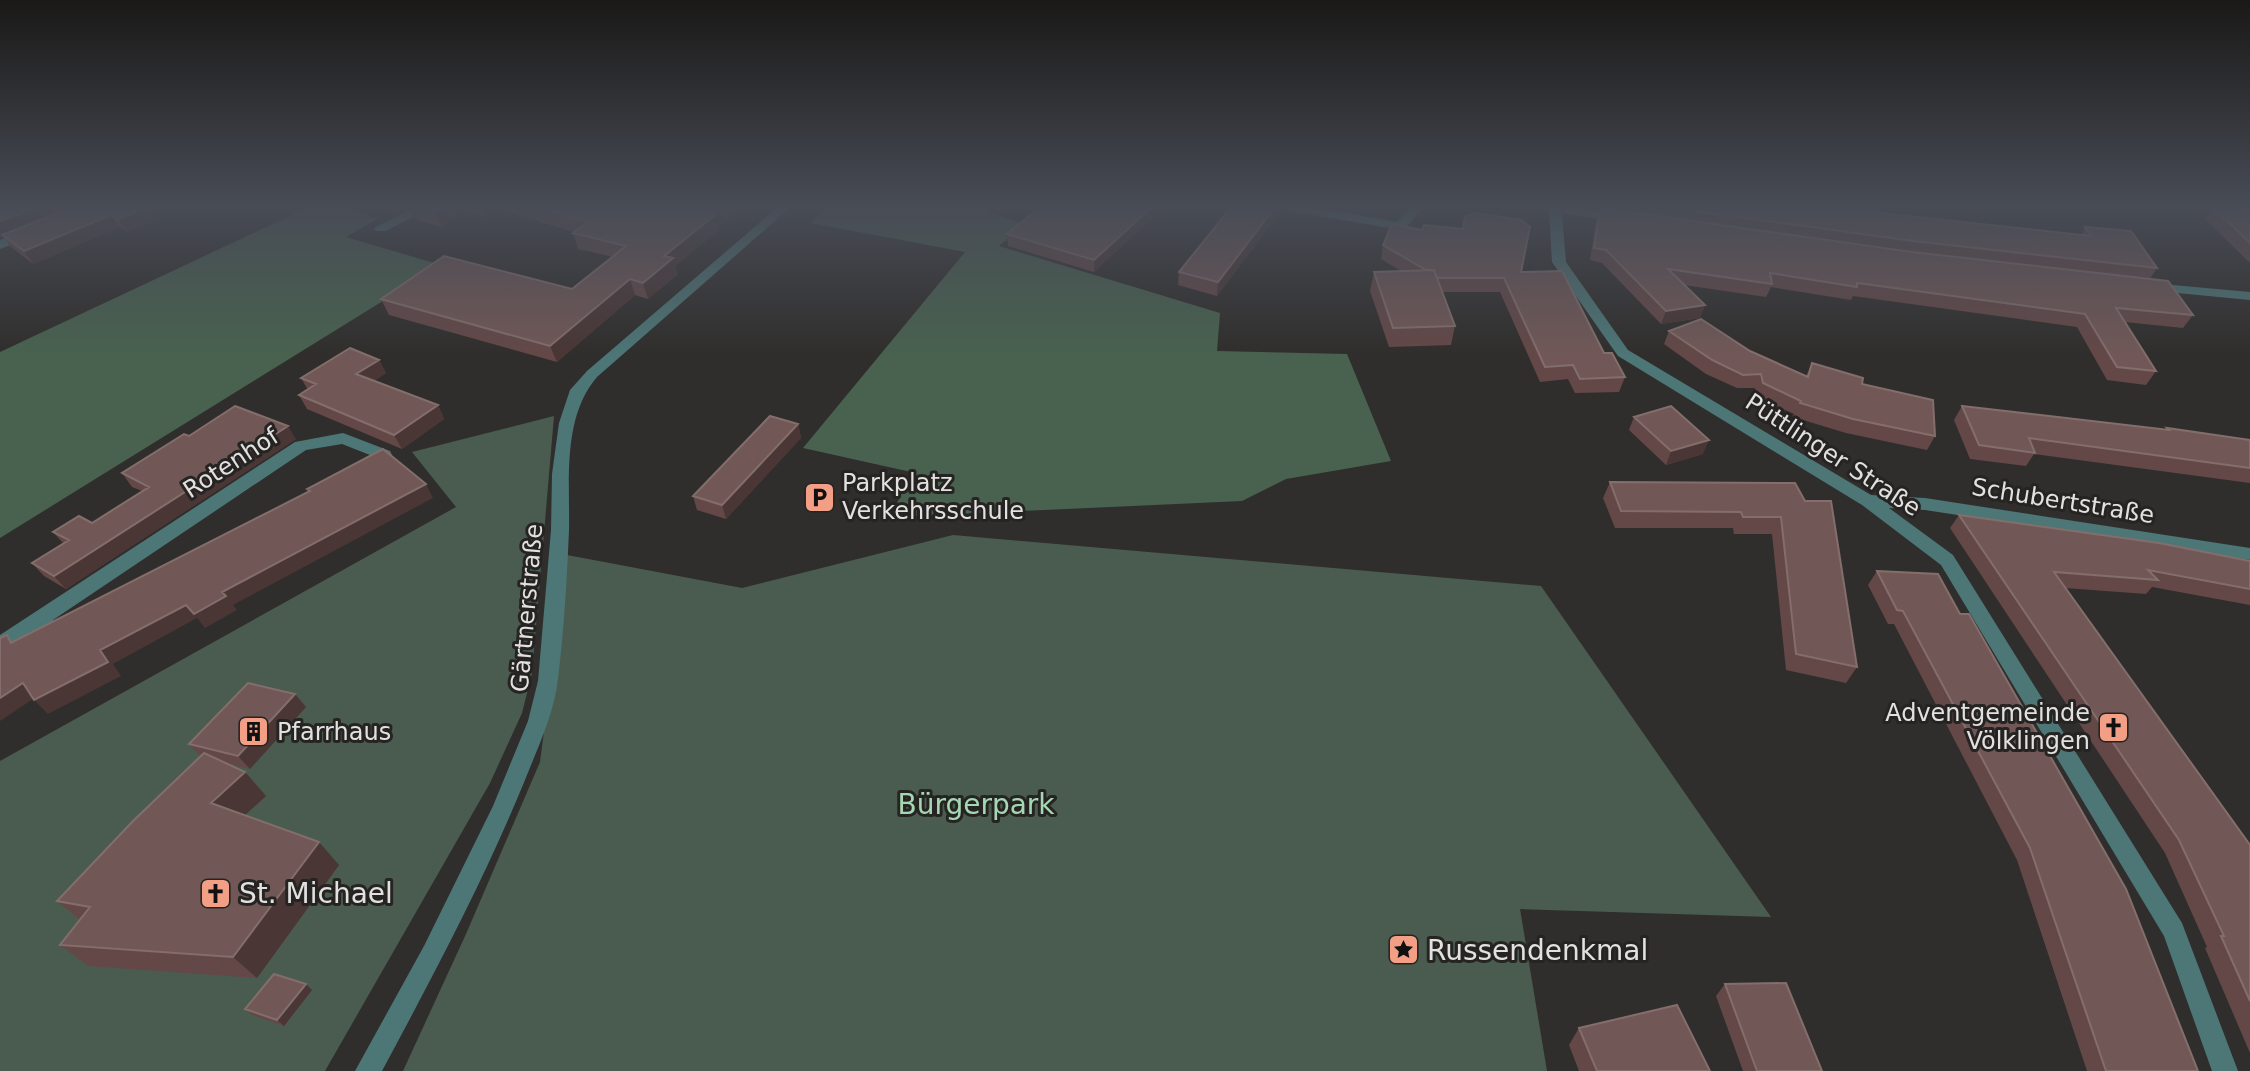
<svg xmlns="http://www.w3.org/2000/svg" width="2250" height="1071" font-family="'DejaVu Sans',sans-serif">
	<style>
		.green { fill: #4a5c4f }
		.forest { fill: #48624f }
		.lines { fill: none; stroke-linecap: round; stroke-linejoin: round }
		.minor { fill: #4d7676; fill-rule: evenodd }
		.wall { fill: #644847 }
		.shaded-wall { fill: #493635 }
		.building { fill: #715857; stroke: #836e6c; stroke-width: 2 }
		.labels { text-anchor: middle; dominant-baseline: central; stroke-width: 6; stroke-linejoin: round; paint-order: stroke }
		.street-label { font-size: 24px; fill: #e2e1e0; stroke: #262422 }
		.poi-label { font-size: 24px; fill: #e2e1e0; stroke: #262422; text-anchor: start }
		.near-park-label { font-size: 28px; fill: #a5d7b2; stroke: #262422 }
		.near-poi-label { font-size: 28px; fill: #e2e1e0; stroke: #262422; text-anchor: start }
	</style>
	<rect width="100%" height="100%" fill="#302e2c"/>
	<!-- green -->
	<path class="green" d="M554,416L532,673L522,713L490,783L325,1071H0V761L456,507L412,452Z
		M953,535L1541,586L1771,917L1520,909L1547,1071H403L466,934L540,762L567,555L742,588Z"/>
	<!-- forest -->
	<path class="forest" d="M311,206H343L377,219L346,237L441,265L0,538V352Z
		M827,206H993L987,212L1025,224L999,246L1220,313L1217,351L1347,354L1391,461L1286,479L1242,501L891,517L911,472L803,448L965,252L811,223Z"/>
	<g class="lines">
		<!-- minor -->
		<path class="minor" d="M418,206H433L386,231H376L374,228Z
			M779,206H792L597,377C562,418 570,480 569,530C567,579 564,630 558,679C554,714 538,747 525,780C484,880 433,976 382,1071H355L424,946L493,806L528,721L538,681L551,530L552,474L559,423L570,390L587,371Z
			M1281,206H1307L1397,222L1411,206H1424L1405,229L1400,230L1287,210Z
			M1538,206H1566L1625,215L1626,218L1620,222L1562,213L1566,262L1628,350L1871,495L1925,498L2250,548V560L1925,510L1889,508L1953,555L2182,923L2238,1071H2212L2164,936L1941,565L1862,505L1618,356L1552,262L1549,211Z
			M29,229L34,230V236L0,249V240Z
			M2151,283L2250,292V300L2146,290L2144,287Z
			M343,433L390,451L392,455L390,459L372,466L364,461L370,455L342,444L306,450L53,620L56,625L54,630L0,656V635L295,442Z"/>
	</g>
	<!-- wall -->
	<path class="wall" d="M0,206L159,219L127,232L120,227L33,264L11,247L3,236Z
		M371,206H746L718,227L719,230L675,266L678,274L648,299L635,295L557,362L389,315L381,299L572,289L613,257L578,249L573,233L574,232L498,209L487,217L466,212L441,227L414,219L409,208L397,214Z
		M1023,206H1165L1094,272L1008,246L1007,234L1034,212L1023,208Z
		M1232,206H1282V210L1217,296L1178,285L1179,272Z
		M1598,206H1878L1881,213L2081,235L2085,227L2157,268L2150,279L2193,315L2183,328L2125,322L2156,371L2146,385L2107,380L2077,327L1853,296L1851,300L1771,287L1766,297L1684,285L1705,305L1700,318L1661,324L1602,263L1590,260L1596,221L1600,208H1598Z
		M2213,207L2250,209V263L2205,219Z
		M1465,216L1604,353L1625,377L1619,392L1575,393L1568,379L1540,382L1500,292H1442L1455,326L1451,345L1389,347L1370,291L1374,272L1401,271L1381,259L1383,245L1422,230L1462,229Z
		M1669,331L1750,351L1806,376L1812,363L1862,384L1935,436L1927,450L1846,433L1793,417L1794,414L1757,397L1755,388H1737L1706,374L1664,344Z
		M379,360L386,373L374,381L438,405L444,419L402,449L307,409L299,395L308,390L301,378Z
		M1962,406L2166,430L2167,428L2250,440V483L2034,454L2026,466L1970,459L1954,420Z
		M1634,417L1703,454L1666,465L1629,430Z
		M798,424L801,438L726,519L697,510L693,496Z
		M189,436L296,439L66,589L44,576L32,563L63,543L53,532L92,523L142,491L132,487L122,473Z
		M1610,482L1795,483L1857,667L1846,683L1786,670L1772,534H1734L1733,528H1615L1603,498Z
		M1959,515L2249,560L2250,559V605L2152,587L2146,594L2065,588L2250,845V1053L2205,948L2207,947L2165,853L1950,528Z
		M1877,571L1938,574L2198,1071H2087L2017,860L1894,624H1888L1868,585Z
		M295,694L306,707L250,769L228,764L245,772L266,796L245,815L339,865L257,978L88,966L60,945L80,920L57,901L200,756L189,744Z
		M1725,984L1822,1071H1743L1716,996Z
		M312,990L284,1026L252,1015L245,1009Z
		M1579,1028L1710,1071H1579L1569,1045Z"/>
	<!-- shaded-wall -->
	<path class="shaded-wall" d="M42,206H84L0,237V221Z
		M151,206L159,219L127,232L118,219Z
		M393,206H408L409,208L397,214Z
		M444,206H463L466,212L441,227L434,212Z
		M482,206H497L498,209L487,217Z
		M722,206H746L718,227L719,230L675,266L678,274L648,299L643,283L664,256L711,214Z
		M1153,206H1165L1094,272V260Z
		M1276,206H1282V210L1217,296L1218,282Z
		M111,215L120,227L33,264L24,251Z
		M630,279L635,295L557,362L550,346Z
		M1705,305L1700,318L1661,324L1666,311Z
		M379,360L386,373L363,388L356,374Z
		M438,405L444,419L402,449L394,435Z
		M798,424L801,438L726,519L722,505Z
		M288,426L296,439L66,589L54,576Z
		M1709,440L1703,454L1666,465L1671,451Z
		M426,484L433,498L233,605L237,610L205,628L194,614L222,592Z
		M186,605L197,618L113,664L121,676L48,714L34,700L100,650Z
		M23,683L36,697L0,721V698Z
		M295,694L306,707L250,769L238,756Z
		M245,772L266,796L233,826L211,803Z
		M319,842L339,865L257,978L233,957Z
		M306,984L312,990L284,1026L277,1020Z"/>
	<!-- building -->
	<path class="building" d="M0,206H42L0,221Z
		M75,206H151L118,219L111,215L24,251L2,235Z
		M413,206H444L434,212Z
		M533,206H722L711,214L715,215L664,256L673,258L643,283L630,279L550,346L381,299L444,256L572,289L626,246L573,233L588,222Z
		M1041,206H1153L1094,260L1007,234Z
		M1232,206H1276L1218,282L1179,272Z
		M1658,206H1820L1831,207V206H1878L1881,213L2091,236L2085,227L2131,231L2157,268L1913,241Z
		M2213,207L2250,209V243Z
		M1600,208L1912,252L2168,281L2193,315L2116,308L2156,371L2117,367L2085,314L1857,283V287L1770,273L1772,284L1668,269L1705,305L1666,311L1606,250L1594,248Z
		M1475,213L1522,220L1530,227L1521,272L1562,271L1604,353H1612L1625,377L1580,379L1573,365L1545,367L1504,278H1439L1436,276L1434,270H1426L1383,245L1392,224L1422,230L1424,225L1463,229L1465,216Z
		M1434,270L1455,326L1393,328L1374,272Z
		M1701,319L1750,351L1808,377L1812,363L1863,378L1862,384L1933,400L1935,436L1853,419L1800,403L1801,401L1763,383L1761,374L1743,375L1712,360L1669,331Z
		M350,348L379,360L356,374L438,405L394,435L299,395L316,384L301,378Z
		M235,406L288,426L54,576L32,563L69,540L53,532L79,516L92,523L149,487L122,473L184,434L189,436Z
		M1671,406L1709,440L1671,451L1634,417Z
		M1962,406L2169,430L2167,428L2250,440V468L2029,438L2035,453L1979,445Z
		M770,416L798,424L722,505L693,496Z
		M383,449L426,484L222,592L226,596L194,614L186,605L100,650L108,662L34,700L23,683L0,698V638L7,635L11,643L310,491L307,489Z
		M1610,482L1795,483L1805,501H1831L1857,667L1796,654L1781,517H1743L1741,512L1621,511Z
		M1959,515L2159,543L2250,561V589L2148,570L2158,580L2054,572L2250,845V1001L2221,936H2224L2179,840Z
		M1877,571L1938,574L1960,614H1969L2126,889L2198,1071H2106L2030,848L1903,611L1897,610Z
		M248,683L295,694L238,756L189,744Z
		M204,753L245,772L211,803L319,842L233,957L60,945L90,907L57,901L133,821Z
		M274,974L306,984L277,1020L245,1009Z
		M1786,983L1822,1071H1757L1725,984Z
		M1677,1005L1710,1071H1597L1579,1028Z"/>
	<!-- sky -->
	<linearGradient id="sky" x2="0" y2="1"><stop stop-color="#1a1918"/><stop offset="0.58" stop-color="#484c56"/><stop offset="1" stop-color="#484c56" stop-opacity="0"/></linearGradient>
	<rect width="2250" height="356" fill="url(#sky)"/>
	<!-- icons -->
	<defs>
		<symbol id="parking-square" viewBox="-11 -11 22 22"><rect x="-9" y="-9" width="18" height="18" rx="4" fill="#f39f85" stroke="#262422"/><path d="M-3.5-5.5H1a3.5 3.5 0 0 1 0 7H-1V5.5H-3.5ZM-1-3.4V-.6H.8a1.4 1.4 0 0 0 0-2.8Z" fill="#111"/></symbol>
		<symbol id="church-square" viewBox="-11 -11 22 22"><rect x="-9" y="-9" width="18" height="18" rx="4" fill="#f39f85" stroke="#262422"/><path d="M-1.2-6h2.4v3.5h3.3v2.4h-3.3V6h-2.4V-.1h-3.3v-2.4h3.3Z" fill="#111"/></symbol>
		<symbol id="building-square" viewBox="-11 -11 22 22"><rect x="-9" y="-9" width="18" height="18" rx="4" fill="#f39f85" stroke="#262422"/><path d="M-4-6H4V6H1V3H-1V6H-4ZM-2.5-4.3h1.7v1.8h-1.7ZM.8-4.3h1.7v1.8H.8ZM-2.5-1h1.7V.8h-1.7ZM.8-1h1.7V.8H.8Z" fill="#111"/></symbol>
		<symbol id="sight-square" viewBox="-11 -11 22 22"><rect x="-9" y="-9" width="18" height="18" rx="4" fill="#f39f85" stroke="#262422"/><path d="M0-6L1.8-2.2L6-1.7L2.9 1.2L3.7 5.4L0 3.3L-3.7 5.4L-2.9 1.2L-6-1.7L-1.8-2.2Z" fill="#111"/></symbol>
	</defs>
	<g fill-rule="evenodd">
		<use href="#parking-square" x="802" y="480" width="35" height="35"/>
		<use href="#church-square" x="2096" y="710" width="35" height="35"/>
		<use href="#building-square" x="236" y="714" width="35" height="35"/>
		<use href="#church-square" x="198" y="876" width="35" height="35"/>
		<use href="#sight-square" x="1386" y="932" width="35" height="35"/>
	</g>
	<g class="labels">
		<!-- street labels -->
		<g class="street-label">
			<text transform="translate(1833 455) rotate(33)">Püttlinger Straße</text>
			<text transform="translate(231 463) rotate(-33)">Rotenhof</text>
			<text transform="translate(2063 501) rotate(9)">Schubertstraße</text>
			<text transform="translate(527 608) rotate(-85)">Gärtnerstraße</text>
		</g>
		<!-- poi labels -->
		<g class="poi-label">
			<text x="842" y="483">Parkplatz<tspan x="842" dy="28">Verkehrsschule</tspan></text>
			<text x="2090" y="713" text-anchor="end">Adventgemeinde<tspan x="2090" dy="28">Völklingen</tspan></text>
			<text x="277" y="732">Pfarrhaus</text>
		</g>
		<!-- near-park labels -->
		<g class="near-park-label">
			<text x="976" y="804">Bürgerpark</text>
		</g>
		<!-- near-poi labels -->
		<g class="near-poi-label">
			<text x="239" y="893">St. Michael</text>
			<text x="1427" y="950">Russendenkmal</text>
		</g>
	</g>
</svg>
